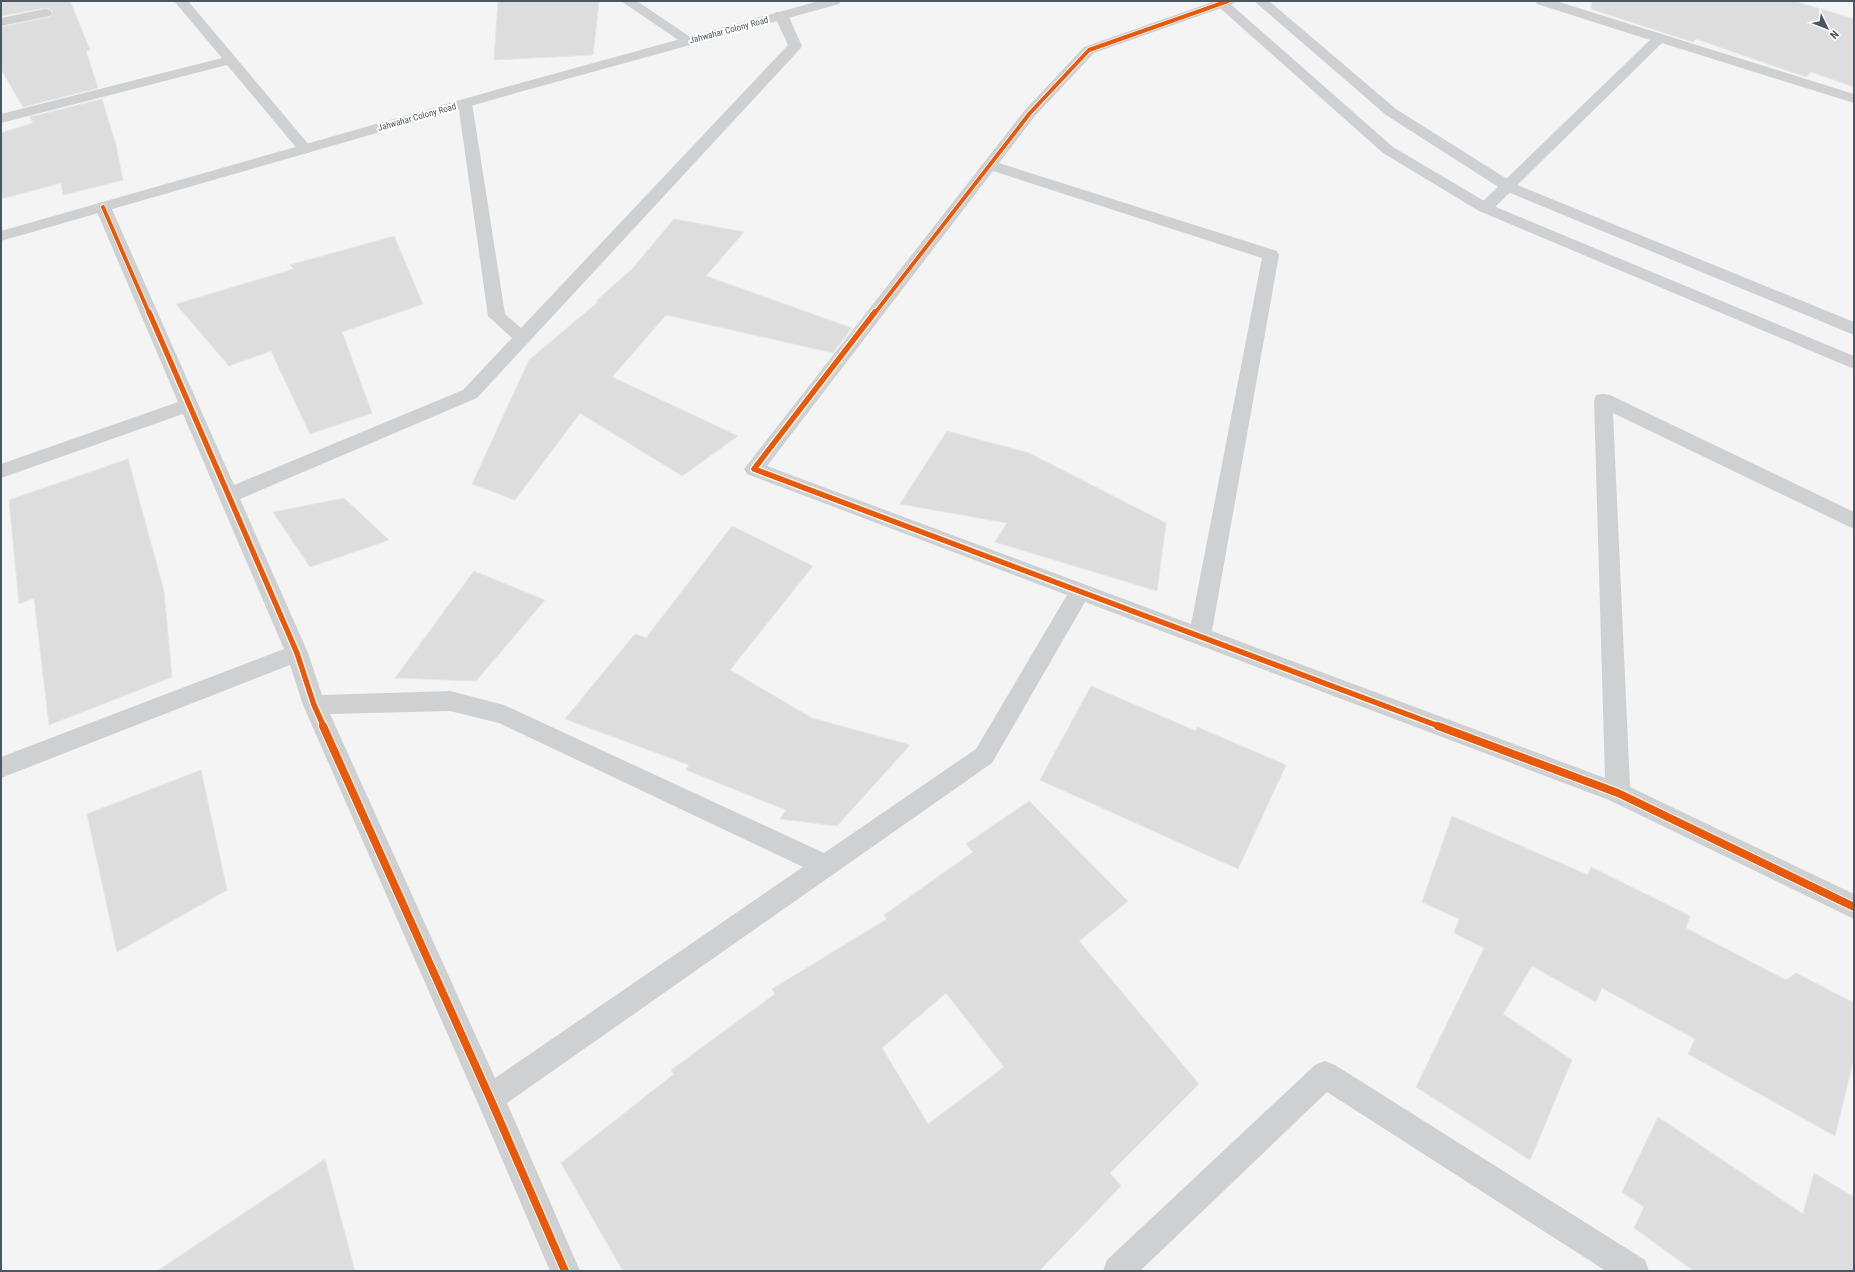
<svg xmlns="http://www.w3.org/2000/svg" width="1855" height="1272" font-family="'Roboto Condensed',sans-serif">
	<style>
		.building { fill: #ddddde; stroke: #e5e6e7; fill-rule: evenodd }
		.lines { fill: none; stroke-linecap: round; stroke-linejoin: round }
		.minor { fill: #ced0d2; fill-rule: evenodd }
		.tertiary { fill: #ced0d2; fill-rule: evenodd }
		.secondary { fill: #ced0d4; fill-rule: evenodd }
		.cycleway-far2-casing { stroke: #fff; stroke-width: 5.5 }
		.cycleway-far1-casing { stroke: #fff; stroke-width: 8 }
		.cycleway-casing { stroke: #fff; stroke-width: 10 }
		.cycleway-far2 { stroke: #e8590c; stroke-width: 4 }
		.cycleway-far1 { stroke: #e8590c; stroke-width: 5.5 }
		.cycleway { stroke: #e8590c; stroke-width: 8 }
		.labels { text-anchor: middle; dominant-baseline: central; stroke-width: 4; stroke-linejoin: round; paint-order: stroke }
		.far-street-label { font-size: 9px; fill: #4a5661; stroke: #fff }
	</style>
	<rect width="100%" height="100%" fill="#f4f4f4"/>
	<!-- building -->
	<path class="building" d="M1,1H70L90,50L86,51L98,88L23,107L1,69V27L50,17L53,12L50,9L45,8L1,16Z
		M498,1H599L593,55L494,60Z
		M1592,1H1794L1854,19V87L1811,72L1806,77L1696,39L1693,42L1671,35L1591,9Z
		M102,99L116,145L123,180L63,195L61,183L1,199V133L33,123L30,117Z
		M674,219L744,232L706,276L852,328L833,353L666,315L612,377L738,436L682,476L580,413L515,500L472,484L529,360L598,302L596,301L632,269Z
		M394,236L423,304L342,332L372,413L310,434L271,351L229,366L176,304L294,269L290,265Z
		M947,431L1029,453L1166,523L1157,591L995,542L1007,523L900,504Z
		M128,459L164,591L172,677L49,725L34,598L19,604L9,500Z
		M344,498L389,540L310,567L273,512Z
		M732,526L813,566L730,670L812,718L910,745L837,826L780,819L786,810L686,770L689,765L565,719L635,634L646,638Z
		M474,571L545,600L476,681L395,678Z
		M1091,686L1196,731L1197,727L1286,765L1238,869L1040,780Z
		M201,770L227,890L117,952L87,814Z
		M1029,801L1128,901L1079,941L1199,1084L1110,1173L1121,1186L1039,1271H623L561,1163L674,1074L671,1070L775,994L772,989L887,919L884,915L973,852L966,844ZM946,993L1004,1067L928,1124L882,1048Z
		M1452,816L1588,875L1591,867L1690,916L1686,928L1786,980L1796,973L1854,1003V1058L1835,1136L1688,1054L1695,1039L1602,988L1596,1002L1532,966L1503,1014L1572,1060L1530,1160L1416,1087L1484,948L1454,933L1459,919L1422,902Z
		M1658,1117L1803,1214L1814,1173L1854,1197V1271H1694L1634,1228L1644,1207L1622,1192Z
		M325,1159L355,1271H157Z"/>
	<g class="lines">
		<!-- minor -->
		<path class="minor" d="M174,1H188L310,146L313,149L310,152L305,154L300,152L227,65L1,123V114L222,58Z
			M621,1H637L696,41L694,44H684Z
			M1215,1H1235L1233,4L1094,53L1035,116L999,163L1277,251L1279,255L1212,631L1605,778L1594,400L1596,395L1603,394L1610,395L1854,512V529L1613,413L1630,787L1854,894V919L1609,800L1085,602L992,763L507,1103L580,1271H550L480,1108L303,705L290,665L1,778V757L284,649L183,414L1,478V464L178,402L95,207L97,204L103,202L109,204L111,207L234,485L463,390L512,338L488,316L458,103L460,100H470L472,103L505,314L521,328L788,45L774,15L776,12H786L788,15L802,46L800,49L477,398L240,499L308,653L322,695L450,691L504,705L824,853L976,749L1067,595L747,474L744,469L1025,110L1084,47ZM993,171L1262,258L1191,624L767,466ZM450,711L499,723L803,867L495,1078L330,714Z
			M1535,1H1556L1854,94V103L1662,43L1491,211L1485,213L1479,211L1477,208L1479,205L1650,40L1537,4Z
			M45,9L50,10L52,13L50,16L1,26V18Z
			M1325,1061L1335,1065L1645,1260L1649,1271H1606L1327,1092L1140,1271H1103L1107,1260L1315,1065Z"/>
		<!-- tertiary -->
		<path class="tertiary" d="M819,1H841L839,4L516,93L1,241V231L506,87Z"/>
		<!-- secondary -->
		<path class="secondary" d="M1212,1H1227L1393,147L1491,205L1854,356V369L1479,211L1383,153Z
			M1254,1H1269L1396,109L1515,184L1854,322V335L1503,190L1386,115Z"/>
		<defs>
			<path id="cycleway-far2" d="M103,207L149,313
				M875,313L1030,113L1089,50L1228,1"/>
			<path id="cycleway-far1" d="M149,312L297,653L314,705L324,727
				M875,312L754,469L1441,727"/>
			<path id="cycleway" d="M323,726L490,1098L565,1271
				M1438,726L1618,793L1854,907"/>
		</defs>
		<!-- cycleway-far2 casing -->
		<use href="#cycleway-far2" class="cycleway-far2-casing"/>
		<!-- cycleway-far1 casing -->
		<use href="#cycleway-far1" class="cycleway-far1-casing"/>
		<!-- cycleway casing -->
		<use href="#cycleway" class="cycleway-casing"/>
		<!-- cycleway-far2 -->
		<use href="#cycleway-far2" class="cycleway-far2"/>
		<!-- cycleway-far1 -->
		<use href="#cycleway-far1" class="cycleway-far1"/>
		<!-- cycleway -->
		<use href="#cycleway" class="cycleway"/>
	</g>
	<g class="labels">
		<!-- far-street labels -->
		<g class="far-street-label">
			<text transform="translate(729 30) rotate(-15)">Jahwahar Colony Road</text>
			<text transform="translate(417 117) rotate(-16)">Jahwahar Colony Road</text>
		</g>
	</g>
	<!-- border -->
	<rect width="1855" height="1272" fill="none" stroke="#4a5661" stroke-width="4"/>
	<!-- north arrow -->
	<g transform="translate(1827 28) rotate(133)" stroke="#ffffff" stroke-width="3" paint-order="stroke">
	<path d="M0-3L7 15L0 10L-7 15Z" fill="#4a5661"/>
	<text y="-6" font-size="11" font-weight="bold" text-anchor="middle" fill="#4a5661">N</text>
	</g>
</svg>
